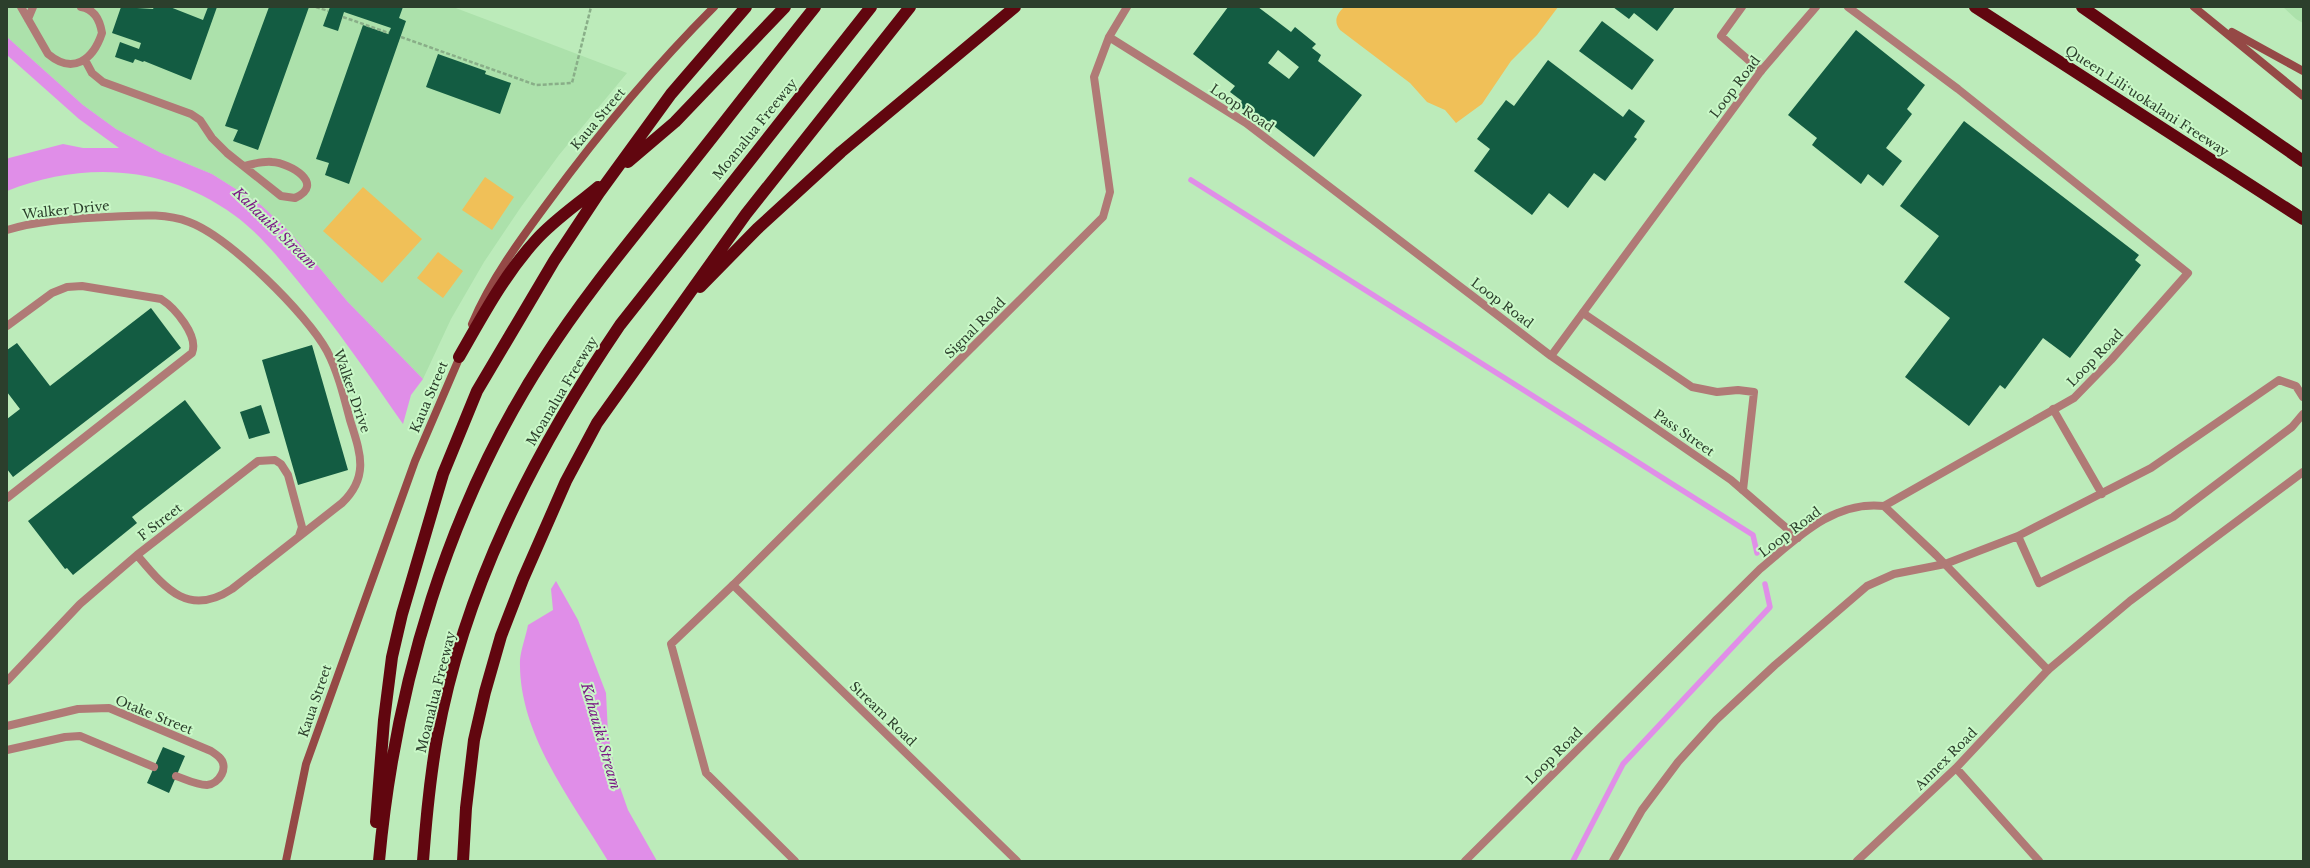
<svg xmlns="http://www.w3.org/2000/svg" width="2310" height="868" font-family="'Libre Baskerville',serif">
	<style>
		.built { fill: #ace1ab }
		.green { fill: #f0c058 }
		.water { fill: #e08ee8 }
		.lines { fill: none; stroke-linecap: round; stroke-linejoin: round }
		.stream { stroke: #e08ee8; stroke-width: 5.5 }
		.building { fill: #135c42; fill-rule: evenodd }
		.path { stroke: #89ae88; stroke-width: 2.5; stroke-dasharray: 4 2; stroke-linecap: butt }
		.lane { stroke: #b07a76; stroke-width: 8 }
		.street { stroke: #b07a76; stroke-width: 8 }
		.secondary { stroke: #954946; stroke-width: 8 }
		.highway { stroke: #61060f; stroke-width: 12 }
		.labels { text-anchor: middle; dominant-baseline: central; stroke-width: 4; stroke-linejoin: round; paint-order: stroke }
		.street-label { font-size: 13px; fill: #2c3f2c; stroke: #c9f8c7 }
		.water-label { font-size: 14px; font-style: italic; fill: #7c1886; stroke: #c9f8c7 }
	</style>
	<rect width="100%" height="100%" fill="#bcebba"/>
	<!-- built -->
	<path class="built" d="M7,7H453L627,73L559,155L521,207L484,262L451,319L423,379L347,301L290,232L261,205L212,174L161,153L116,129L83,105L7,37Z
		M2283,7H2303V23L2296,19Z"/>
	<!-- green -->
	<path class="green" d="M1344,7H1558L1537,35L1511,61L1482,104L1456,123L1445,110L1427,102L1410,83L1340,30C1333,21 1337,14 1344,7Z
		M485,177L514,197L492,230L462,210Z
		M363,187L422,239L382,283L323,231Z
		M438,252L463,271L443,298L417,278Z"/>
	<!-- water -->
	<path class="water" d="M7,37L83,105L116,129L161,153L212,174L261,205L290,232L347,301L423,379L411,395L403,424C369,375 335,326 297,280C278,257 259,233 234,215C165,165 84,161 7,191V159L9,158L63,144L83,148H119L79,119L7,55Z
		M556,581L578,620L606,693L608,733L615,773L628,810L657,861H608C572,801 518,734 520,660C521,649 526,636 528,625L553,610L551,589Z"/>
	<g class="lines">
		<!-- stream -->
		<path class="stream" d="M1191,180L1753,535L1757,553
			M1573,861L1623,764L1770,607L1765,584"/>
	</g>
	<!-- building -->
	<path class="building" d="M121,7L153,9L154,7H170L203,20L208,7H217L191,80L144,61L143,62L135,59L133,63L115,57L120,42L139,49L141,43L112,33Z
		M269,7H309L258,150L233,141L238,130L225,126Z
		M330,7H403L399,18L406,21L349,184L325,175L329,163L316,159L363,25L388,34L391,28L344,12L338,31L323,26Z
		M1228,7H1258L1291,32L1295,27L1316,44L1312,48L1321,55L1318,61L1362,95L1314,157L1261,116L1257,120L1238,105L1242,101L1230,92L1235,86L1193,54ZM1278,50L1299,67L1289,79L1268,63Z
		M1613,7H1675L1657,31L1634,13L1629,19Z
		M1602,21L1654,60L1632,90L1579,51Z
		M1856,30L1925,85L1907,109L1912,114L1886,148L1902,161L1883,186L1868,174L1861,184L1812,145L1817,138L1788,115Z
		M438,54L486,71L485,74L511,83L500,114L426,87Z
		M1548,60L1623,117L1629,109L1645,121L1634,137L1637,139L1605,181L1594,173L1568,208L1549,193L1532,215L1474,171L1490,149L1477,139L1506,100L1514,106Z
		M1964,121L2139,255L2135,260L2141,265L2070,358L2043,338L2005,389L2000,385L1969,426L1905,377L1950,318L1904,282L1939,236L1900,206Z
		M151,308L181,348L13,477L7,469V419L20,409L7,392V350L17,343L50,386Z
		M312,345L348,470L298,485L262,360Z
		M185,400L221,448L132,517L137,523L73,575L67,568L65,569L28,521Z
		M261,405L270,433L249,439L240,412Z
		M163,747L185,756L169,793L147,783Z"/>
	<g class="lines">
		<!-- path -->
		<path class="path" d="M316,7L328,11
			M343,17L389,33
			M401,37L536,85L572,83L591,7"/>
		<!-- lane -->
		<path class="lane" d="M21,7L48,54C73,75 93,60 102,33C100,21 95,9 81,7
			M1742,7L1721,36L1761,71
			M28,19L33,7
			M85,60L92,73L103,82L191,114L200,120L212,138L227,153L281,196L295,198C326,184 290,163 272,162C263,161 253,164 244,166
			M7,230C40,220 72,219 106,217C134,216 163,212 189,222C229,237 307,314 327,351C338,372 344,397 350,420C360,452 370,476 342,503L232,589C188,618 165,588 137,555
			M1583,313L1692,387L1717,392L1738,390L1754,392L1743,490
			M7,326L52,293L67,287L82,286L161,299C175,308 199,336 192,353L7,498
			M2053,409L2102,494
			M2018,536L2039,583L2173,517L2292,427L2303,414
			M1945,564L2018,536L2151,468L2279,380L2296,386L2303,397
			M733,585L671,644L706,773L795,861
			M2048,670L2130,601L2303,472
			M7,681L80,604L137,555L258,461L275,460L281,464L288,475L302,527L299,536
			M7,726L78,709L109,708L211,751C214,753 217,755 219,757C230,767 219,784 207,785C196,785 185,779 176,776
			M7,750L65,737L80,736L154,767"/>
		<!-- street -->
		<path class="street" d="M1109,37L1246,123L1551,356L1761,71L1816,7
			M1551,356L1731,480L1798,538
			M1956,768L2039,861
			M1017,861L733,585L1103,217L1110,192L1094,77L1109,37L1127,7
			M1465,861L1760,569C1796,539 1833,500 1884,506L2074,398L2111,360L2188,273L1958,89L1848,7
			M1613,861L1642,810L1678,762L1716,720L1775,665L1867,586L1894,574L1945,564
			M1857,861L1956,768L2048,670L1936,555L1884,506"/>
		<!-- secondary -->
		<path class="secondary" d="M2194,7L2303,96
			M2232,32L2303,71
			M472,324C491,279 520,240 549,201C599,133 654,67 714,7
			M286,861L306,764L415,461L461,354"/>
		<!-- highway -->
		<path class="highway" d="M1975,7L2303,219
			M2082,7L2303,161
			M628,162L675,122L785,7
			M700,287L757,229L841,152L1015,7
			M459,357C482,317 504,275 536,240C554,220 578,204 598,187
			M376,822L384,720L392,657L402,614L443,474L477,391L554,261L599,193L671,94L746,7
			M379,861C395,685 448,506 545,357C582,299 626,246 669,192C718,131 766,68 815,7
			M423,861C426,820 430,778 437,738C464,588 535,450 620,325L871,7
			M463,861L466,808L474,740L485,692L501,636L523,579L566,481L597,423L746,214L910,7"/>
	</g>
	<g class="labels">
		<!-- street labels -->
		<g class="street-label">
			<text transform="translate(1735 87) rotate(-53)">Loop Road</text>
			<text transform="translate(2147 101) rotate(33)">Queen Liliʻuokalani Freeway</text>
			<text transform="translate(1242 108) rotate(34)">Loop Road</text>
			<text transform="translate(598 119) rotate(-50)">Kaua Street</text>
			<text transform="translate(755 129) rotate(-51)">Moanalua Freeway</text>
			<text transform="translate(66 210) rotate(-6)">Walker Drive</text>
			<text transform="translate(1502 303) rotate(37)">Loop Road</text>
			<text transform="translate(975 328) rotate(-45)">Signal Road</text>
			<text transform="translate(2095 358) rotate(-46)">Loop Road</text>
			<text transform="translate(352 391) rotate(71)">Walker Drive</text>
			<text transform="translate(562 391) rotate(-59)">Moanalua Freeway</text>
			<text transform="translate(429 397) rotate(-67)">Kaua Street</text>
			<text transform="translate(1684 433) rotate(35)">Pass Street</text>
			<text transform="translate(160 522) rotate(-38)">F Street</text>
			<text transform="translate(1790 532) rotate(-37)">Loop Road</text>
			<text transform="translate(436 692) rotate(-76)">Moanalua Freeway</text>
			<text transform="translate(315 701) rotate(-71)">Kaua Street</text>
			<text transform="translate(883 714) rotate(44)">Stream Road</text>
			<text transform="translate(154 715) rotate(22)">Otake Street</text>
			<text transform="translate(1554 756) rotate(-45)">Loop Road</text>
			<text transform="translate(1946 759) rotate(-45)">Annex Road</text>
		</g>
		<!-- water labels -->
		<g class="water-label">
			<text transform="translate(275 228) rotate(44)">Kahauiki Stream</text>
			<text transform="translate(601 736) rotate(74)">Kahauiki Stream</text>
		</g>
	</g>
	<!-- border -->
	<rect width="2310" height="868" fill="none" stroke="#2c3f2c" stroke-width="16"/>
</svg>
